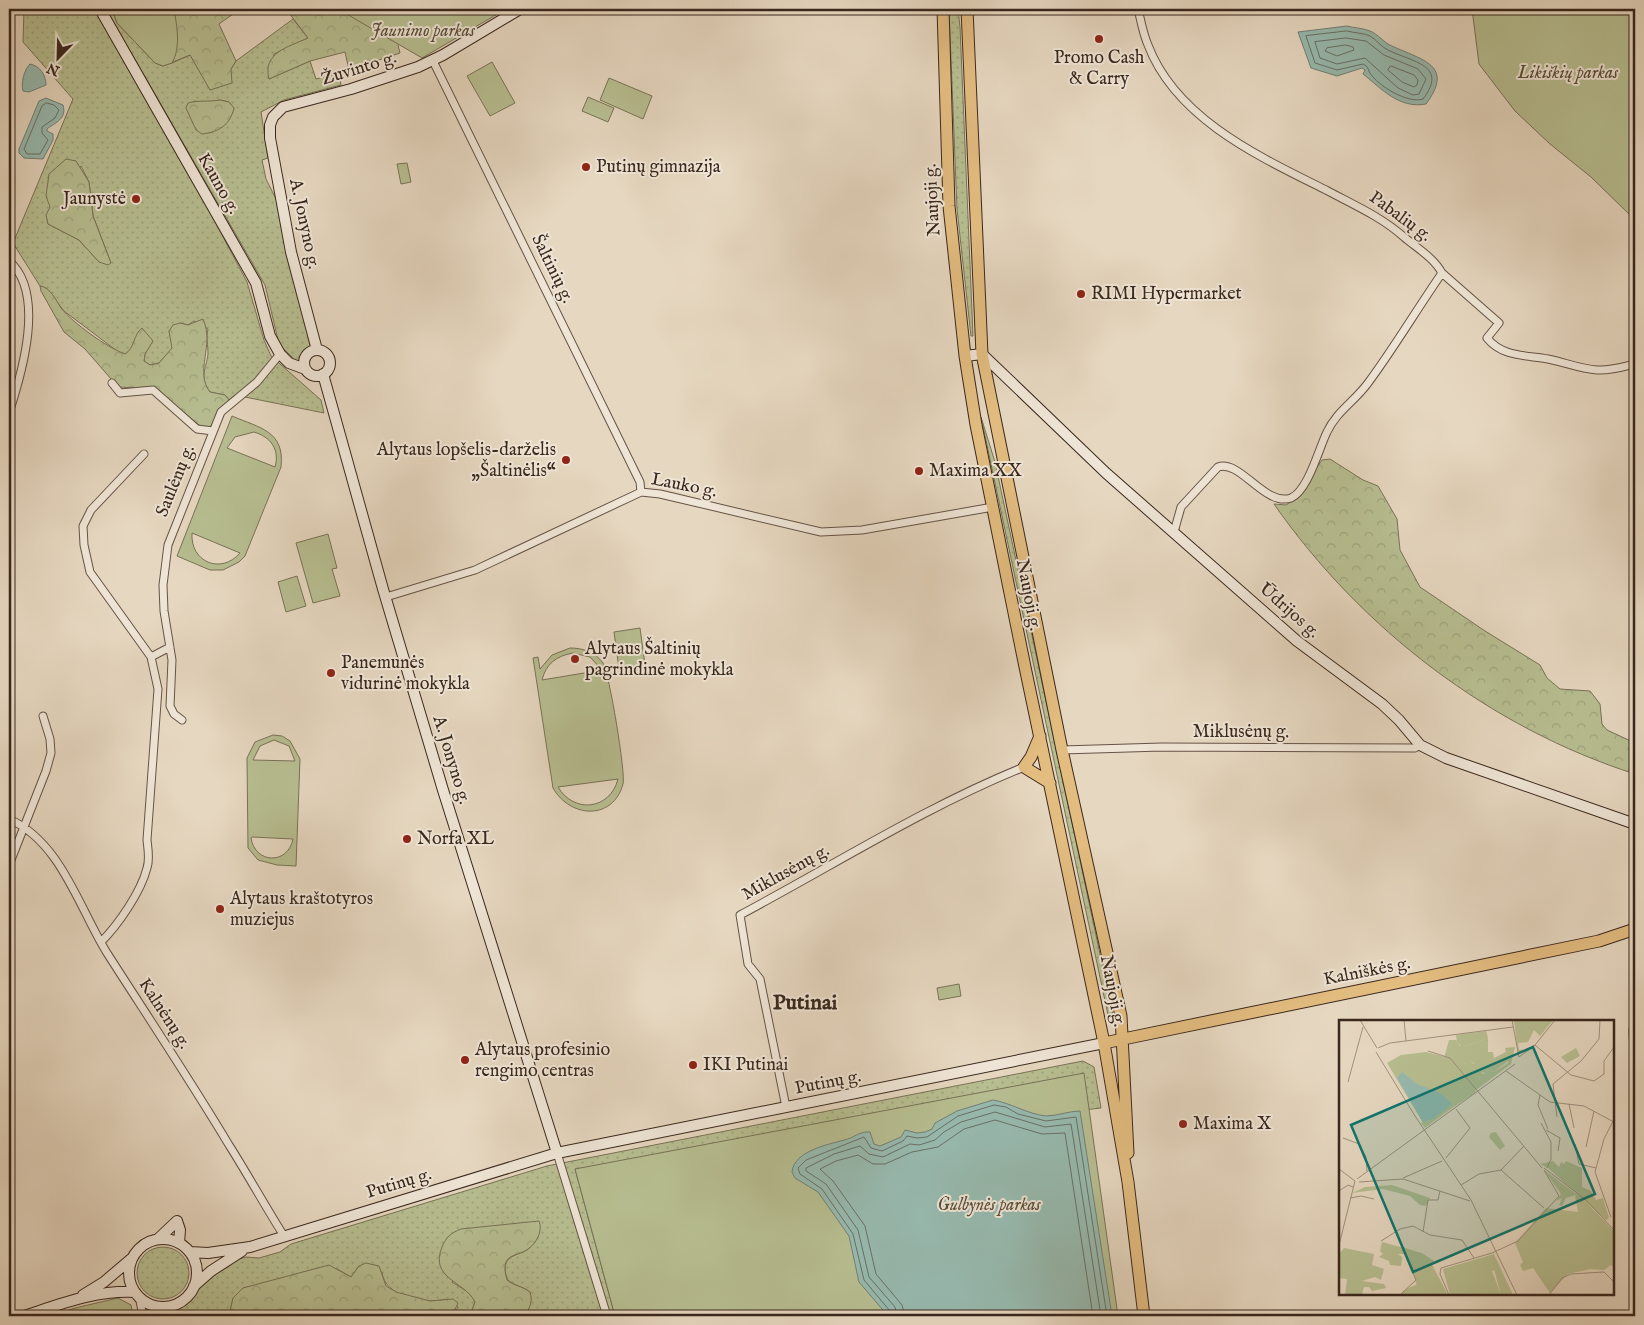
<svg xmlns="http://www.w3.org/2000/svg" width="1644" height="1325" font-family="'IM FELL English',serif">
	<style>
		.grass { fill: url(#grass-dots); stroke: #787257; fill-rule: evenodd }
		.forest { fill: url(#forest-crowns); stroke: #787257 }
		.park { fill: #b7be91; stroke: #787257; fill-rule: evenodd }
		.water { fill: #97baaf; stroke: #727f75 }
		.lines { fill: none; stroke-linecap: round; stroke-linejoin: round }
		.shore { stroke: #687066; stroke-width: 1 }
		.street-casing { stroke: #655346; stroke-width: 9 }
		.secondary-casing { stroke: #3a271d; stroke-width: 12 }
		.primary-casing { stroke: #3a271d; stroke-width: 13 }
		.street { stroke: #efe5d6; stroke-width: 7 }
		.secondary { stroke: #efe5d6; stroke-width: 10 }
		.primary { stroke: #e3bc80; stroke-width: 11 }
		.poi-dot { fill: #8f2418; stroke: #efe5d6; stroke-width: 2 }
		.labels { text-anchor: middle; dominant-baseline: central; stroke-width: 4; stroke-linejoin: round; paint-order: stroke }
		.park-label { font-size: 18px; font-style: italic; fill: #594d3a; stroke: #efe5d6 }
		.poi-label { font-size: 18px; fill: #3a271d; stroke: #efe5d6; text-anchor: start }
		.street-label { font-size: 18px; fill: #3a271d; stroke: #efe5d6 }
		.district-label { font-size: 22px; font-weight: bold; fill: #3a271d; stroke: #efe5d6 }
		.inset-road { fill: none; stroke: #a1917f; stroke-width: 1 }
		.view { fill: #0f766e; fill-opacity: 0.15; stroke: #0f766e; stroke-width: 2.5 }
		.inset-edge { fill: none; stroke: #3a271d; stroke-width: 2.5 }
	</style>
	<defs>
		<pattern id="grass-dots" width="8" height="8" patternUnits="userSpaceOnUse" patternTransform="scale(1.25)"><rect width="8" height="8" fill="#b7be91"/><path d="M2 2h.1M6 6h.1" fill="none" stroke="#9ea37d" stroke-width="1.8" stroke-linecap="round"/></pattern>
		<pattern id="forest-crowns" width="20" height="18" patternUnits="userSpaceOnUse" patternTransform="scale(1.25)"><rect width="20" height="18" fill="#b7be91"/><path d="M2 6a3 3 0 1 1 6 0M12 15a3 3 0 1 1 6 0" fill="none" stroke="#9ea37d"/></pattern>
	</defs>
	<rect width="100%" height="100%" fill="#e6d7c0"/>
	<filter id="stains"><feTurbulence type="fractalNoise" baseFrequency=".004" numOctaves="4"/><feColorMatrix values="0 0 0 0 .2 0 0 0 0 .09 0 0 0 0 .02 0 0 0 .5 -.17"/></filter>
	<radialGradient id="worn" r=".72"><stop offset=".6" stop-color="#630" stop-opacity="0"/><stop offset="1" stop-color="#630" stop-opacity=".3"/></radialGradient>
	<!-- grass -->
	<path class="grass" d="M24,9H94L202,197L247,282L264,340L271,356L321,400L324,413L235,395L229,400L225,395L210,392C199,378 206,369 208,354C208,345 206,338 208,329L194,321L188,325L180,323L169,331L173,348L159,363L150,365L144,361L145,354L152,341L139,331L131,350L125,355L117,351L64,311L47,289L40,286L13,243L73,99L23,42ZM81,166L89,182L93,216L111,263L99,262L79,240L48,224C44,204 69,182 81,166Z
		M106,9H112L117,23L172,63L190,55L231,69L236,61L293,19L308,38L274,54L269,79L310,61L316,79L339,73L341,85L284,100L261,112L268,158L262,160L266,179L278,203L312,354L307,361H296L279,344L265,285ZM220,100L229,102L234,109L218,129L209,133L194,101L207,103Z
		M949,9H958L960,27L973,336H971L957,209Z
		M981,417L995,462L1113,1015H1108Z
		M1083,1061L1094,1067L1101,1108L575,1169L615,1316H524C530,1308 532,1302 530,1292C522,1286 514,1286 507,1279C501,1258 511,1257 527,1250C531,1247 535,1241 538,1237L452,1282L471,1294L475,1302L470,1316H452L458,1307L446,1299C426,1305 384,1297 382,1272L359,1266L351,1277L337,1269L243,1288L233,1298L229,1316H165L186,1301L222,1267L233,1261L246,1257L259,1258L280,1252L291,1244L547,1166Z
		M137 1273a26 26 0 1 1 52 0a26 26 0 1 1-52 0Z"/>
	<!-- forest -->
	<path class="forest" d="M112,9H240L219,24L236,61L231,69L232,83L210,90L190,55L163,66L155,63L117,23Z
		M286,9H458L398,45L400,53L349,70L345,52L310,61L269,79C262,53 288,47 308,38Z
		M220,100L229,102L234,108C230,125 219,132 202,134L196,130L186,108L188,103C198,100 209,102 220,100Z
		M66,159L76,161L89,182L93,216L111,263L108,265L99,262L79,240L48,224L46,215L50,207L46,196L49,174Z
		M40,286C50,287 56,300 61,308C73,323 106,347 125,354C135,348 133,335 142,328L153,341L145,354L144,361L150,365L159,363L172,348L169,331L173,325L180,323L188,325L203,319C215,345 194,372 210,392L225,395L229,400L219,411L211,426L207,428L199,425L156,389L118,387L85,349L64,332L41,291Z
		M1330,459L1363,480L1378,486L1397,519L1400,550L1420,587L1485,631L1540,665L1547,678L1560,689L1590,691L1600,704L1602,724L1607,730L1635,743V774C1491,728 1361,629 1274,504L1286,505L1295,499L1322,460Z
		M539,1221C543,1230 537,1243 528,1249C516,1258 499,1252 507,1280C514,1286 522,1286 530,1292C533,1302 530,1308 524,1316H470L475,1302C465,1281 429,1279 442,1247C446,1237 451,1233 461,1229Z
		M366,1263L379,1266L386,1286L396,1292L430,1301L453,1299L458,1303L452,1316H229L233,1298L243,1288L329,1265L351,1277L359,1266Z"/>
	<!-- park -->
	<path class="park" d="M112,9H174C177,27 181,47 172,63L163,66L155,63L117,23Z
		M338,9H506L422,58Z
		M1472,9H1631L1635,220L1591,177L1550,144L1515,111L1479,64Z
		M492,62L515,103L490,116L467,76Z
		M609,78L652,96L643,119L600,100Z
		M588,97L614,108L608,122L582,111Z
		M407,163L411,182L401,184L397,164Z
		M232,416C260,428 285,431 281,467L245,556L239,562L223,570H210L177,556ZM254,432C271,437 280,450 275,467L227,448L235,437ZM192,533L240,553C221,575 190,562 192,533Z
		M328,534L337,568L332,569L340,596L313,603L296,543Z
		M297,576L306,606L286,612L278,582Z
		M640,628L646,672L620,676L614,632Z
		M570,648C583,648 595,652 603,663C609,672 626,774 623,784C613,821 570,818 553,788L533,658L538,657L540,669L552,655ZM573,653L590,657L602,670L542,680C546,664 556,656 573,653ZM618,779C610,810 574,814 558,787Z
		M273,735L282,736L290,741L300,759L296,866L277,865L258,860L248,848L247,758L255,742ZM274,740L289,746L295,761L253,760L260,746ZM251,838L252,837L293,839C288,865 255,864 251,838Z
		M959,984L961,996L939,1000L937,988Z
		M1084,1073L1118,1316H615L575,1169Z
		M118,1298L131,1305L133,1316H50L75,1308Z"/>
	<!-- water -->
	<path class="water" d="M1347,26C1354,28 1363,28 1370,31C1378,34 1384,43 1392,46C1422,60 1455,65 1426,104C1399,109 1382,89 1363,74L1365,70L1362,68L1337,76L1311,68L1298,32Z
		M30,64C40,66 46,75 46,85L29,92L23,91C21,82 24,70 30,64Z
		M46,98L63,105C67,119 56,122 47,129V131L53,134V140L43,159L24,158L19,153V149L39,101Z
		M993,1100C1011,1103 1027,1114 1046,1116C1057,1116 1069,1111 1080,1111L1112,1316H888L859,1282L849,1236L818,1192L795,1178L792,1172C794,1150 831,1144 848,1139C856,1136 861,1131 870,1132L874,1144L880,1146L901,1137L905,1130L917,1133L925,1132L932,1129L935,1123L957,1111Z"/>
	<g class="lines">
		<!-- shore -->
		<path class="shore" d="M1347,31C1354,33 1364,33 1370,36C1377,40 1381,47 1388,50C1412,62 1449,65 1423,99C1408,104 1378,86 1370,73C1367,68 1369,67 1363,64L1337,70L1315,63L1306,36Z
			M1346,38L1366,41L1384,55L1418,69L1426,79L1419,94L1413,95L1398,88L1365,58L1337,64L1320,58L1315,42Z
			M1346,45L1353,47L1354,50L1337,56L1325,51L1327,48Z
			M1391,66L1414,75L1418,80L1417,85L1414,87L1402,82L1388,70Z
			M47,103L54,105L59,110L55,118L42,127V133L48,140L40,154H27L24,149L42,106Z
			M891,1316L890,1311L864,1280L853,1234L822,1189L800,1174L798,1168L806,1160L864,1137L871,1148L882,1151L903,1141L907,1136L917,1138L927,1137L958,1116L994,1105L1006,1107L1018,1114L1046,1121L1076,1117L1107,1316
			M897,1316L895,1307L869,1277L858,1230L826,1184L806,1171V1168L834,1154L860,1146L869,1154L883,1157L910,1144L919,1145L935,1140L944,1132L961,1122L995,1112L1045,1127L1071,1124L1101,1316
			M905,1316L902,1305L876,1274L865,1226L833,1181L820,1169L836,1161L858,1155L873,1164H885L912,1152L938,1147L964,1129L995,1120L1042,1134L1065,1133L1093,1316"/>
		<defs>
			<path id="street" d="M1138,9C1141,21 1143,34 1148,45C1176,119 1260,157 1326,190C1354,205 1380,216 1404,237C1417,248 1434,258 1442,273L1499,323L1487,338C1502,357 1526,355 1548,359C1564,362 1580,369 1597,370C1610,371 1623,367 1635,364
				M433,61L640,482L641,492
				M9,261C46,293 22,373 9,413
				M112,383L120,393L153,390L197,429L213,431
				M144,454L91,510L83,526L84,545L90,572L151,657L170,647
				M1174,532L1181,507L1218,467C1240,459 1265,507 1291,498C1308,491 1319,448 1327,432C1336,412 1355,401 1368,383C1394,348 1417,309 1442,273
				M386,597L475,570L641,492L660,494L821,532L862,530L993,507
				M182,720L174,714L170,706L172,660L164,611L163,585L168,545L221,412L257,382L280,354
				M1062,750L1162,747L1415,748L1420,745
				M9,819C61,842 79,908 107,953C148,1017 190,1080 229,1145C248,1175 265,1206 284,1236
				M9,865L46,771L51,753L50,739L43,716
				M101,942C118,925 141,892 147,868C150,859 148,850 147,840L158,689L151,657
				M1635,1021L1633,1030L1635,1080
				M786,1107L760,979L748,964L740,915C834,865 925,807 1024,767
				M557,1153L607,1316
				M139,1296L143,1316
				M160,1316L171,1306"/>
			<path id="secondary" d="M100,9L256,283L270,336L280,354L289,363L305,369
				M317,350L291,252L270,138V125L273,117L283,107L351,89L418,67L443,55L520,9
				M304 363a13 13 0 1 1 26 0a13 13 0 1 1-26 0Z
				M965,356L982,354L1106,473L1297,641L1382,704L1399,720L1420,745L1446,758L1635,824
				M323,374L383,589L443,790L557,1153
				M158,1239L177,1221L180,1230L179,1243
				M129 1273a34 34 0 1 1 68 0a34 34 0 1 1-68 0Z
				M190,1252L208,1253L250,1247L557,1153L1104,1043
				M194,1286L211,1271L242,1251
				M83,1295L104,1282L131,1259
				M24,1316C61,1304 96,1290 135,1292"/>
			<path id="primary" d="M943,9L949,206L965,356L976,425L1025,667L1104,1043L1128,1182L1144,1316
				M967,9L982,354L1062,750L1121,1016L1128,1153
				M1040,736L1031,757L1024,767L1050,783
				M1104,1043L1599,941L1635,929"/>
		</defs>
		<!-- street casing -->
		<use href="#street" class="street-casing"/>
		<!-- secondary casing -->
		<use href="#secondary" class="secondary-casing"/>
		<!-- primary casing -->
		<use href="#primary" class="primary-casing"/>
		<!-- street -->
		<use href="#street" class="street"/>
		<!-- secondary -->
		<use href="#secondary" class="secondary"/>
		<!-- primary -->
		<use href="#primary" class="primary"/>
	</g>
	<!-- markers -->
	<g class="poi-dot">
		<circle cx="1099" cy="39" r="5"/>
		<circle cx="586" cy="167" r="5"/>
		<circle cx="136" cy="199" r="5"/>
		<circle cx="1081" cy="294" r="5"/>
		<circle cx="566" cy="460" r="5"/>
		<circle cx="919" cy="471" r="5"/>
		<circle cx="575" cy="659" r="5"/>
		<circle cx="331" cy="673" r="5"/>
		<circle cx="407" cy="839" r="5"/>
		<circle cx="220" cy="909" r="5"/>
		<circle cx="465" cy="1060" r="5"/>
		<circle cx="693" cy="1065" r="5"/>
		<circle cx="1183" cy="1124" r="5"/>
	</g>
	<g class="labels">
		<!-- park labels -->
		<g class="park-label">
			<text x="423" y="31">Jaunimo parkas</text>
			<text x="1568" y="73">Likiškių parkas</text>
			<text x="989" y="1205">Gulbynės parkas</text>
		</g>
		<!-- poi labels -->
		<g class="poi-label">
			<text x="1099" y="58" text-anchor="middle">Promo Cash<tspan x="1099" dy="21">&amp; Carry</tspan></text>
			<text x="596" y="167">Putinų gimnazija</text>
			<text x="126" y="199" text-anchor="end">Jaunystė</text>
			<text x="1091" y="294">RIMI Hypermarket</text>
			<text x="556" y="450" text-anchor="end">Alytaus lopšelis-darželis<tspan x="556" dy="21">„Šaltinėlis“</tspan></text>
			<text x="929" y="471">Maxima XX</text>
			<text x="585" y="649">Alytaus Šaltinių<tspan x="585" dy="21">pagrindinė mokykla</tspan></text>
			<text x="341" y="663">Panemunės<tspan x="341" dy="21">vidurinė mokykla</tspan></text>
			<text x="417" y="839">Norfa XL</text>
			<text x="230" y="899">Alytaus kraštotyros<tspan x="230" dy="21">muziejus</tspan></text>
			<text x="475" y="1050">Alytaus profesinio<tspan x="475" dy="21">rengimo centras</tspan></text>
			<text x="703" y="1065">IKI Putinai</text>
			<text x="1193" y="1124">Maxima X</text>
		</g>
		<!-- street labels -->
		<g class="street-label">
			<text transform="translate(359 69) rotate(-17)">Žuvinto g.</text>
			<text transform="translate(218 184) rotate(60)">Kauno g.</text>
			<text transform="translate(933 200) rotate(-93)">Naujoji g.</text>
			<text transform="translate(1400 217) rotate(36)">Pabalių g.</text>
			<text transform="translate(304 224) rotate(78)">A. Jonyno g.</text>
			<text transform="translate(552 269) rotate(64)">Šaltinių g.</text>
			<text transform="translate(176 481) rotate(-68)">Saulėnų g.</text>
			<text transform="translate(684 486) rotate(11)">Lauko g.</text>
			<text transform="translate(1028 595) rotate(79)">Naujoji g.</text>
			<text transform="translate(1289 611) rotate(41)">Ūdrijos g.</text>
			<text x="1241" y="732">Miklusėnų g.</text>
			<text transform="translate(451 760) rotate(73)">A. Jonyno g.</text>
			<text transform="translate(786 873) rotate(-29)">Miklusėnų g.</text>
			<text transform="translate(1367 972) rotate(-11)">Kalniškės g.</text>
			<text transform="translate(1112 991) rotate(79)">Naujoji g.</text>
			<text transform="translate(164 1014) rotate(57)">Kalnėnų g.</text>
			<text transform="translate(828 1083) rotate(-11)">Putinų g.</text>
			<text transform="translate(399 1184) rotate(-17)">Putinų g.</text>
		</g>
		<!-- district labels -->
		<g class="district-label">
			<text x="805" y="1003">Putinai</text>
		</g>
	</g>
	<!-- overview -->
	<g transform="translate(1339 1020)">
		<rect width="275" height="275" fill="#e6d7c0"/>
		<path d="M149,18V32H154L155,38L148,42L144,38L136,44L128,39L126,44L136,50V55L141,58L138,62L146,53L142,52L143,49L155,52L169,43L166,28L176,27L172,44L86,108L82,103L88,100L110,20H117L121,26H126ZM214,141L220,147L222,142L225,144L227,141L243,148V167L252,171L257,180L264,178L270,198L267,200L209,148L201,144ZM205,150L244,179L275,211V219L236,175L227,178L223,186L220,185L223,178L217,181L222,174ZM155,234L174,275H168L156,250L153,251L162,275H111L104,249Z" fill="#b7be91"/>
		<path d="M147,11L149,18L123,27L118,22L117,15ZM129,32L130,40L135,44L144,37L149,41L167,32L169,41L155,52L143,49L142,52L149,58L139,64L141,58L136,55V50L126,45ZM53,165L91,178L87,186L81,185L71,176L44,169L13,173L26,167ZM43,222L83,233L95,241L79,269L68,234H59L63,237L62,246L51,245L50,241L40,237L44,234L41,231ZM5,228L35,234L33,245L45,249L42,260L36,257L23,261L45,264L47,268L33,271L30,267H25L23,274L6,275L8,259L0,258V234ZM107,248L117,257L115,267L110,266L105,250ZM155,249L162,257L168,275H162Z" fill="#b7be91"/>
		<path d="M175,0H214L201,16L195,10L189,22L179,23L180,30L191,29L179,34ZM237,28L241,36L228,43L222,37ZM87,32L111,38L137,72L86,106L48,43L62,35ZM157,112L166,126L161,130L150,117L152,113ZM236,175L258,193L275,214V248L272,245L265,250L251,249L229,254L211,273L194,248L184,251L181,245L184,242L176,223L207,188L239,192ZM64,227L89,237L109,275H62L65,270L79,264Z" fill="#b7be91"/>
		<path d="M63,52L78,64L101,73L113,84L94,99L84,102L58,58Z" fill="#97baaf"/>
		<path class="inset-road" d="M21,0L38,28M65,0L67,21M173,0L180,37M196,25L232,55L255,61L265,54V41L275,27M39,28L51,23L174,7M89,31L111,38L203,148M37,32L76,96L132,180L178,275M180,37L196,25L216,0M167,51L211,82L245,86L275,102M9,62L24,7M201,75L199,85L209,109M230,84L235,108M218,97L214,64L242,41L260,19L261,0M202,103L212,122V139L208,148M207,110L221,118L219,131M4,118L20,124L27,137L28,151M236,124L240,144L257,148M247,127L255,91M107,138L131,108L117,89M205,148L247,180L275,210M0,149L16,161M162,150L205,188M64,158L103,141M18,159L176,44M20,162L64,159L131,181M122,165L140,154L162,150L185,126M0,171L9,165L14,167M11,178L22,176L35,179M272,197L256,152L265,119L274,101M84,212L89,180H99L101,171M42,221L61,209L74,206L91,215L123,220L135,238M0,225L16,161M61,275L77,260L63,226M110,275L101,254L102,248L153,233L179,221L220,176L205,150M210,275L223,258L232,254L265,252L275,262"/>
		<path class="view" d="M194,27L256,174L74,252L12,105Z"/>
		<rect width="275" height="275" class="inset-edge"/>
	</g>
	<!-- margin -->
	<rect width="1644" height="1325" fill="none" stroke="#e6d7c0" stroke-width="30"/>
	<rect x="10" y="10" width="1624" height="1305" fill="none" stroke="#3a271d" stroke-width="2.5"/>
	<rect x="15" y="15" width="1614" height="1295" fill="none" stroke="#3a271d"/>
	<!-- north arrow -->
	<g transform="translate(58 58) rotate(203)" stroke="#efe5d6" stroke-width="4" paint-order="stroke">
	<path d="M0-4L9 19L0 12L-9 19Z" fill="#3a271d"/>
	<text y="-8" font-size="14" font-weight="bold" text-anchor="middle" fill="#3a271d">N</text>
	</g>
	<rect width="100%" height="100%" filter="url(#stains)"/>
	<rect width="100%" height="100%" fill="url(#worn)"/>
</svg>
